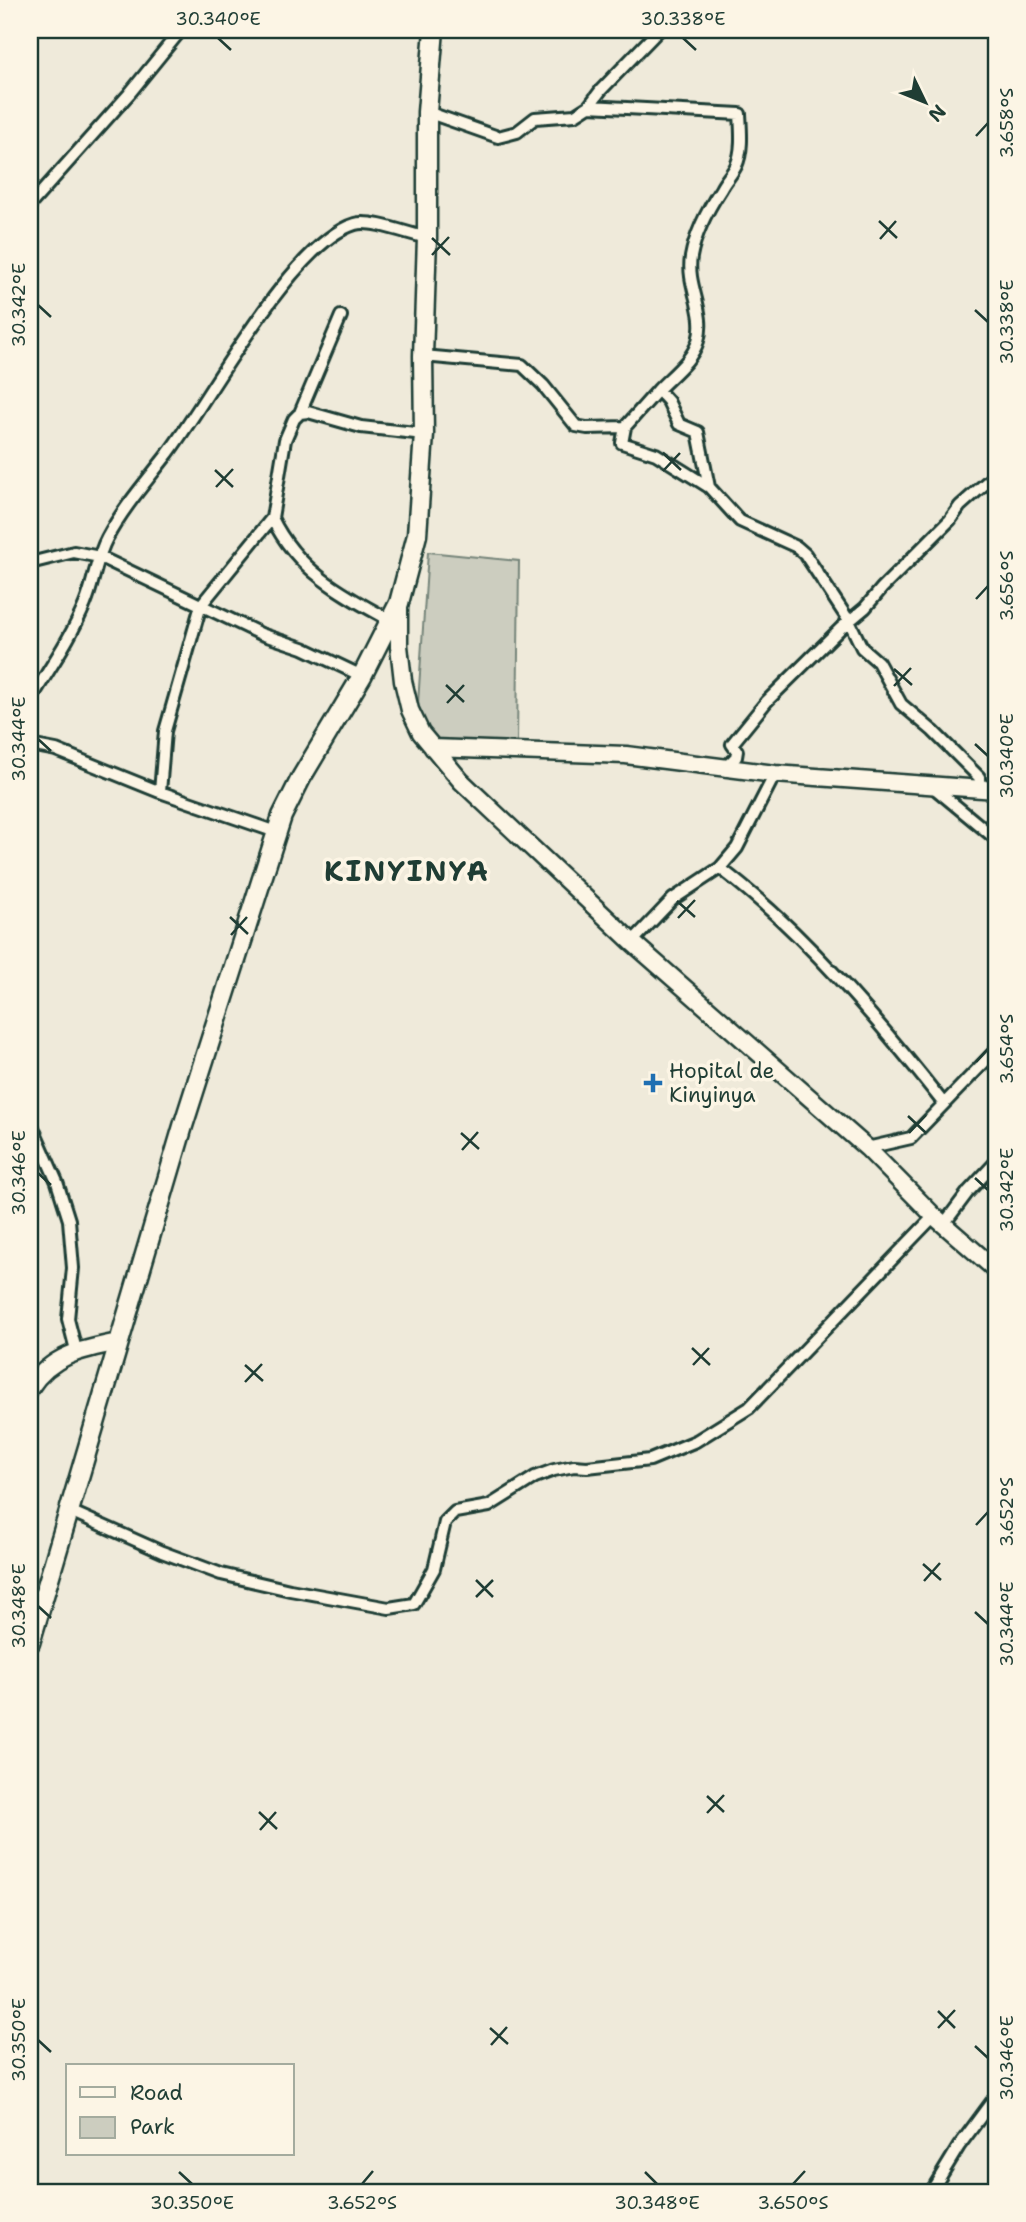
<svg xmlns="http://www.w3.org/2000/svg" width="1026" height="2222" font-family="'Shantell Sans',sans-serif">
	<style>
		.green { fill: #cccdbf; stroke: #76857a; stroke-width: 2 }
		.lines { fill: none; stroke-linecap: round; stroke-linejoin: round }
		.street-casing { stroke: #1f3d34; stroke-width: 16 }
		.secondary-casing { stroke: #1f3d34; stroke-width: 21 }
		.primary-casing { stroke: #1f3d34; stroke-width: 23 }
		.street { stroke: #fcf5e5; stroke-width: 10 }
		.secondary { stroke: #fcf5e5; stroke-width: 16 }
		.primary { stroke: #fcf5e5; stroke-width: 18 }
		.ticks { fill: none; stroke: #1f3d34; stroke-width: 2.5 }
		.poi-dot { fill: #1f6fb2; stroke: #fcf5e5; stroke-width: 2.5 }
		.labels { text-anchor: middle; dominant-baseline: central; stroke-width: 7; stroke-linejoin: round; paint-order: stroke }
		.poi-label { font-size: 21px; fill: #1f3d34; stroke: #fcf5e5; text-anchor: start }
		.district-label { font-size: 28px; font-weight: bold; letter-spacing: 2px; fill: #1f3d34; stroke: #fcf5e5 }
		.neatline { fill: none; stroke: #1f3d34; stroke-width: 2.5 }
		.ticks-label { font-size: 18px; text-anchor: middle; fill: #1f3d34 }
	</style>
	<rect width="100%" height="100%" fill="#efeada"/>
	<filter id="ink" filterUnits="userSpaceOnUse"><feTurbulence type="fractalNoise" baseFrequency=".0143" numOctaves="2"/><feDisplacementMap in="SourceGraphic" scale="14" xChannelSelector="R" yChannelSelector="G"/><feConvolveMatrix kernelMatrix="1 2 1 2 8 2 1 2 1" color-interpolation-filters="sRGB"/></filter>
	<g filter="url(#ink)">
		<!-- green -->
		<path class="green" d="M428,552L519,561L517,744L435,741L417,719Z"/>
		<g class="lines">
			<defs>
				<path id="street" d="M589,106L740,114C741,131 743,151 736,166C732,174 725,181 721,189C708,209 695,234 691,257C686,286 707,312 698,341C692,361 672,375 658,390L668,401L679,424L698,432L709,487L740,521L797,547L805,554L849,621L862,648L878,662L901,704L933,731L979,777L983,790
					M427,112L498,137L517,132L535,118L575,115L589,106L601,90L659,30
					M30,205L129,94L181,30
					M423,356L522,365L543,385L576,426L587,428L625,427
					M658,390L625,427L622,443L656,454L709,487
					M300,413L341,316
					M272,518C297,570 341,594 390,620
					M30,563L74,552L100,557L261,634L303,648L362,676
					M30,701C49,669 71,638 85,604C94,583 96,558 107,538C123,508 145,483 166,456C208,402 291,243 355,224C371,219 409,234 427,238
					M30,745L56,750L160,792L276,832
					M725,768L736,757L737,751L732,744L767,701L841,628L865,608L882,588L950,520L960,506L996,474
					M932,786L996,839
					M160,792L165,731L201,605L272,518L285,440L294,419L300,413L308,412L361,427L424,434
					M720,868C803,931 879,1021 944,1104
					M632,942L673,899L720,868L737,848L775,774
					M30,1121L57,1182L69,1220L73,1268L68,1319L76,1350
					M867,1148L911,1138L996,1050
					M944,1224L968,1192L996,1162
					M70,1511L162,1552L221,1574L290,1590L389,1608L414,1604L434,1569L445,1522L455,1512L489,1506L535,1477L554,1470L574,1466L587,1467L650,1460L696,1441L749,1408L934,1216
					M931,2192L959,2146L996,2096"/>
				<path id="secondary" d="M399,603V646L403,681L410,710L421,733L461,781L632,942L867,1148L934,1216L996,1270
					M433,748L626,755L775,774L996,790
					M30,1388C51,1355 83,1349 119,1342"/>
				<path id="primary" d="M30,1643L183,1126L282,816L301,778L362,676L399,603L417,535L424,434L423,356L427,238V112L434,30"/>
			</defs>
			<!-- street casing -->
			<use href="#street" class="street-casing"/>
			<!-- secondary casing -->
			<use href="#secondary" class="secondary-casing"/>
			<!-- primary casing -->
			<use href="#primary" class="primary-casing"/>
			<!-- street -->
			<use href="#street" class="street"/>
			<!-- secondary -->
			<use href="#secondary" class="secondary"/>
			<!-- primary -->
			<use href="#primary" class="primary"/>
		</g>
	</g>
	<!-- ticks -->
	<path class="ticks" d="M218,38L231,50M683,38L696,50M976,136L988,123M879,221L897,238M432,238L450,255M880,239L896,221M432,255L449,237M38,305L51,317M975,310L988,322M663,453L681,470M215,470L233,487M663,471L680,453M216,487L233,469M976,599L988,586M894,669L912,685M446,685L464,702M894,686L911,668M447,703L464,685M38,739L51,751M975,744L988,756M677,901L695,917M230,917L248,934M678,918L695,900M231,935L247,917M976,1062L988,1049M908,1116L926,1133M461,1133L479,1149M909,1133L926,1115M462,1150L478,1132M38,1173L51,1185M975,1178L988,1190M692,1348L710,1365M245,1365L263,1381M693,1365L709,1348M245,1382L262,1364M976,1525L988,1512M923,1564L941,1580M476,1580L493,1597M924,1581L940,1563M476,1597L493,1580M38,1606L51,1618M975,1612L988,1624M707,1796L724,1812M259,1812L277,1829M707,1813L724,1795M260,1830L276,1812M938,2011L955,2028M490,2028L508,2044M938,2028L955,2010M38,2040L51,2052M491,2045L507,2027M975,2046L988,2058M179,2172L192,2184M645,2172L657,2184M362,2184L373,2171M793,2184L805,2171"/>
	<!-- markers -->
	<path class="poi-dot" d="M649.5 1072.5h7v7h7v7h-7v7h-7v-7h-7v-7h7z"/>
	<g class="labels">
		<!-- poi labels -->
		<g class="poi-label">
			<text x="669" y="1071">Hopital de<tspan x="669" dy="24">Kinyinya</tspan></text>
		</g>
		<!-- district labels -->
		<g class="district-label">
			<text x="407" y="871">KINYINYA</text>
		</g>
	</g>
	<!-- margin -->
	<rect width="1026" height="2222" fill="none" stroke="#fcf5e5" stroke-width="77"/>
	<!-- legend -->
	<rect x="66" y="2064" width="228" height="91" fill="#fcf5e5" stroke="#a4ab9e" stroke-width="2"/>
	<rect x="80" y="2087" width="35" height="10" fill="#fcf5e5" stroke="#a4ab9e" stroke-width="2"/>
	<text x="130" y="2100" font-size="21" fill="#1f3d34">Road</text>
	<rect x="80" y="2117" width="35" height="21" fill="#cccdbf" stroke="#a4ab9e" stroke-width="2"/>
	<text x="130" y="2134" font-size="21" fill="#1f3d34">Park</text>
	<!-- north arrow -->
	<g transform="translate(925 102) rotate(133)" stroke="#fcf5e5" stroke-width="5" paint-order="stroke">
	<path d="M0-5L12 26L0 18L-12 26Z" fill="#1f3d34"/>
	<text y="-10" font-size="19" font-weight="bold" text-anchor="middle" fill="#1f3d34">N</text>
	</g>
	<rect x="38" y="38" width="950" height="2146" class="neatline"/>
	<g class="ticks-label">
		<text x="218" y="25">30.340°E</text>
		<text x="683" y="25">30.338°E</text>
		<text transform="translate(1007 123) rotate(-90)" y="6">3.658°S</text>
		<text transform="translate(19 305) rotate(-90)" y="6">30.342°E</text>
		<text transform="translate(1007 322) rotate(-90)" y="6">30.338°E</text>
		<text transform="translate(1007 586) rotate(-90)" y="6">3.656°S</text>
		<text transform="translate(19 739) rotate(-90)" y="6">30.344°E</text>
		<text transform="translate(1007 756) rotate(-90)" y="6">30.340°E</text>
		<text transform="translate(1007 1049) rotate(-90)" y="6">3.654°S</text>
		<text transform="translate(19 1173) rotate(-90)" y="6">30.346°E</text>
		<text transform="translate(1007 1190) rotate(-90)" y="6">30.342°E</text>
		<text transform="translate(1007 1512) rotate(-90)" y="6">3.652°S</text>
		<text transform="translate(19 1606) rotate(-90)" y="6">30.348°E</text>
		<text transform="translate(1007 1624) rotate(-90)" y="6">30.344°E</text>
		<text transform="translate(19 2040) rotate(-90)" y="6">30.350°E</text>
		<text transform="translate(1007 2058) rotate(-90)" y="6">30.346°E</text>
		<text x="192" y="2209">30.350°E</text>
		<text x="362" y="2209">3.652°S</text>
		<text x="657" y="2209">30.348°E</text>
		<text x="793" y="2209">3.650°S</text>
	</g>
</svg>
